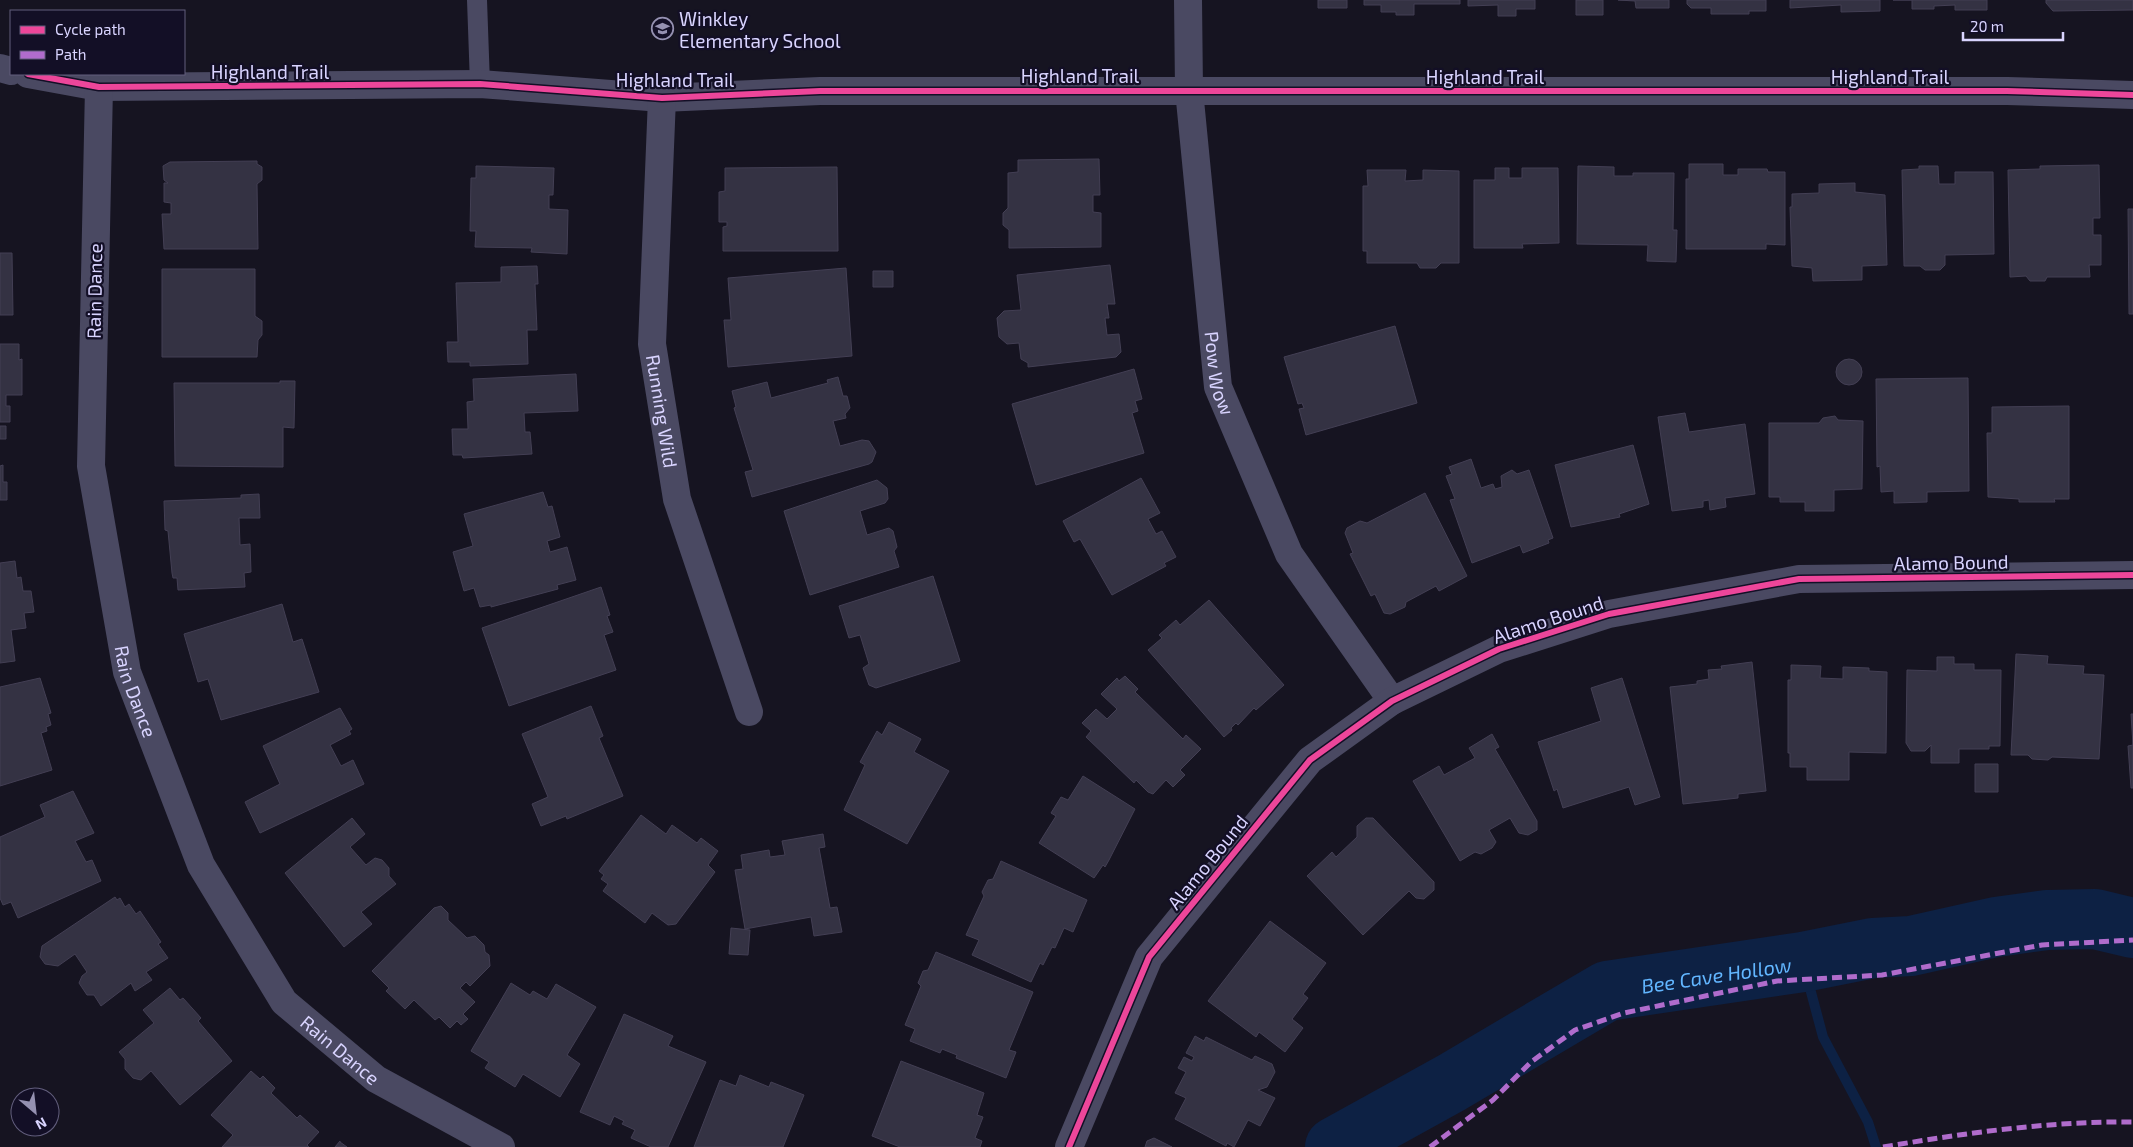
<svg xmlns="http://www.w3.org/2000/svg" width="2133" height="1147" font-family="'Exo 2',sans-serif">
	<style>
		.lines { fill: none; stroke-linecap: round; stroke-linejoin: round }
		.stream { stroke: #0d2144; stroke-width: 10 }
		.river { stroke: #0d2144; stroke-width: 60 }
		.building { fill: #343243; stroke: #433f54 }
		.lane { stroke: #4a4962; stroke-width: 20 }
		.street { stroke: #4a4962; stroke-width: 28 }
		.quiet { stroke: #b06ccc; stroke-width: 5; stroke-dasharray: 10 5; stroke-linecap: butt }
		.cycleway-casing { stroke: #130f26; stroke-width: 9 }
		.cycleway { stroke: #ed469a; stroke-width: 6 }
		.labels { text-anchor: middle; dominant-baseline: central; stroke-width: 4.5; stroke-linejoin: round; paint-order: stroke }
		.poi-label { font-size: 19px; fill: #d9d4ff; stroke: #130f26; text-anchor: start }
		.street-label { font-size: 19px; fill: #d9d4ff; stroke: #130f26 }
		.water-label { font-size: 20px; font-style: italic; fill: #62b6ff; stroke: #130f26 }
	</style>
	<rect width="100%" height="100%" fill="#161421"/>
	<g class="lines">
		<!-- stream -->
		<path class="stream" d="M1803,962L1823,1037L1868,1122L1876,1147"/>
		<!-- river -->
		<path class="river" id="s1" d="M1335,1147L1451,1083L1607,991L1803,962L1873,948L1911,946L1996,927L2047,920L2095,919L2133,928"/>
	</g>
	<!-- building -->
	<path class="building" d="M1318,0H1347V8H1318Z
		M1364,0H1460V4H1414V15H1396V12H1381V5H1364Z
		M1468,0H1535V9H1516V16H1498V5L1468,6Z
		M1576,0H1603V15H1576Z
		M1618,0H1669V8H1636L1635,1Z
		M1687,0H1766V11H1749V14H1711V8H1691L1687,4Z
		M1790,0H1880V11L1841,12V5L1790,8Z
		M1893,0H1987V10H1955V5L1934,6V9H1912V0Z
		M2046,0H2133V10L2053,11L2046,3Z
		M1099,159L1100,195H1093V212L1101,213V247L1009,248V230L1003,225V213L1008,208V173L1018,172V160Z
		M257,161V164L262,167V180L257,184L258,249H164L162,214H171V203L164,202V183H168L164,180L163,166L170,162Z
		M1689,164H1723V175H1738V169H1767L1768,172H1785V245L1766,244V249H1686V179H1689Z
		M2099,165L2100,218H2093V235H2101V265H2089L2090,277H2047L2045,281H2030L2026,276L2010,277L2008,170L2040,169V166Z
		M476,166L554,168L553,195H549V209L568,210L567,254L531,252L532,248L475,247L476,231H470L471,178H476Z
		M1578,166L1614,167V176H1633V173H1674L1673,230H1677L1676,262L1647,261L1648,245L1577,244Z
		M1919,166H1938L1939,184H1955V172H1993L1994,254L1945,255V265L1940,270H1925L1920,266H1904L1902,170L1919,169Z
		M837,167L838,251H723V227L727,226V222H719V192L725,191V168Z
		M1495,168H1509V178H1522V168H1558L1559,243L1522,244L1523,248H1474V180H1495Z
		M1367,170H1406L1405,181L1423,180V170L1459,171V263H1441L1436,268H1420L1417,263H1367V251H1363V186H1368Z
		M1855,183V192L1885,195L1887,265L1862,266V280L1813,281L1812,268L1792,266L1790,207H1792V194L1819,193V184Z
		M2128,209H2133V314H2129Z
		M0,253H12L13,315H0Z
		M1110,265L1115,304H1107L1109,318H1105L1107,335L1119,334L1121,352L1116,357L1028,367V363L1021,359L1019,343L1007,344L999,337L997,318L1004,311L1021,310L1017,275Z
		M537,266L538,284H535L537,330H527L528,364L470,366V362H448L447,342H458L456,283L501,282V267Z
		M846,268L852,356L728,367L724,320H731L728,278Z
		M162,269H255V316L262,321V335L258,340L257,357H162Z
		M873,271H893V287H873Z
		M1395,326L1417,403L1306,435L1299,409L1304,408L1302,403L1298,404L1284,357Z
		M0,344H19V360L22,359V395H6V406H10V422H0Z
		M1836 372a13 13 0 1 1 26 0a13 13 0 1 1-26 0Z
		M1134,369L1142,399L1135,401L1138,411L1132,413L1144,453L1036,485L1012,404Z
		M576,374L578,411L524,413L525,432H530L532,454L463,458L462,455H453L452,429H468L467,402L474,401L473,379Z
		M838,377L843,396H847L850,408L845,414L846,418L833,421L840,446L862,440L869,441L876,452L872,462L869,464L752,497L745,472L753,470L734,408L736,407L732,391L767,382L771,398L828,383L827,380Z
		M1968,378L1969,491L1927,492V502L1894,503V491L1881,492L1880,466L1877,467L1876,379Z
		M280,381H295L294,428L283,427V467L175,466L174,383H280Z
		M2069,406V499H2054L2055,502H2019V499L1988,497L1987,433H1992V407Z
		M1685,413L1689,432L1745,424L1755,494L1725,498L1726,507L1710,510L1709,500L1703,501V507L1672,511L1658,417Z
		M1835,416L1838,420L1863,421L1862,489L1834,490V511H1805V502H1780V497H1769V423H1819L1823,418Z
		M0,426H6V439H0Z
		M1633,445L1649,504L1619,514L1620,517L1571,527L1555,465Z
		M1471,459L1481,488L1493,484L1495,489L1502,487L1501,476L1512,470L1517,474L1529,470L1553,538L1548,540L1549,543L1523,553L1520,545L1472,563L1450,500L1455,499L1446,476L1452,474L1449,467Z
		M3,465V482H7V500H0V466Z
		M1141,478L1160,513L1148,519L1156,534L1162,531L1176,557L1164,563L1166,566L1112,595L1080,539L1074,542L1063,521Z
		M877,480L887,488L888,499L885,503L860,511L867,535L889,528L893,531L897,547L894,551L899,567L810,595L784,511Z
		M543,492L548,507L552,506L560,537L547,541L550,552L567,547L576,580L557,585L558,589L491,607V605L480,607L474,588L464,591L453,552L473,546L464,514Z
		M1425,493L1467,576L1439,591L1436,586L1406,602L1405,607L1390,614L1384,613L1375,594L1371,596L1350,554L1353,553L1345,533L1347,528L1360,521L1367,523Z
		M259,494L260,518H239L240,545L250,544L251,572L244,573L245,587L178,590L177,578H173L172,573L168,531L165,530L164,501L241,498V495Z
		M15,561L17,578L21,577L23,591H31L34,612L24,613L26,628L11,630L15,661L0,663V563Z
		M933,576L960,661L876,688L869,685L863,668L869,664L860,635L849,638L839,606Z
		M601,587L610,615L607,616L613,632L604,635L616,670L509,706L482,628Z
		M1209,600L1284,685L1256,710L1254,708L1238,725L1236,723L1231,728L1232,730L1224,737L1148,650L1162,638L1159,635L1176,620L1180,625Z
		M282,604L293,642L302,639L319,692L221,720L208,679L198,682L184,634Z
		M2016,654L2048,656L2047,664L2084,666L2083,674L2104,675L2099,759L2052,757L2048,760L2032,759L2028,755H2011Z
		M1937,657H1954V664H1974V670H2001L2000,746H1989V749H1959V763H1931V745L1925,751H1911L1906,743L1907,670L1937,671Z
		M1752,662L1766,791L1738,794V798L1683,804L1670,687L1697,684V681L1709,679L1708,670L1722,669L1721,666Z
		M1791,665L1821,666L1820,678L1843,679V667L1869,668V671L1887,672L1886,753L1849,752V780H1807V767H1790V753H1788V680H1791Z
		M1125,676L1138,689L1135,692L1183,739L1186,735L1201,749L1180,770L1185,775L1173,787L1166,780L1153,794L1148,792L1136,780L1134,783L1086,737L1091,731L1082,723L1096,709L1107,719L1117,709L1101,694L1117,678L1119,681Z
		M40,678L51,713L48,714L51,725L46,727L47,731L41,733L52,770L0,786V687Z
		M1622,678L1660,797L1635,805L1629,787L1563,808L1557,789L1554,791L1538,742L1601,721L1591,688Z
		M591,706L603,736L599,738L623,796L567,819L566,816L541,826L532,804L548,797L522,734Z
		M340,708L352,729L349,731L351,734L330,745L341,766L353,760L364,784L260,833L245,802L280,784L263,746Z
		M2131,714H2133V788H2131L2128,746L2133,745Z
		M889,722L921,739L914,752L949,771L907,844L844,810L865,765L860,762L877,731L882,735Z
		M1492,734L1499,747L1495,749L1537,821V830L1528,835L1519,833L1510,818L1489,830L1496,842L1492,848L1481,854L1475,852L1460,861L1413,781L1439,766L1444,775L1475,758L1469,748Z
		M1975,764H1998V792H1975Z
		M1083,776L1135,809L1109,860L1105,867L1103,865L1094,878L1039,843L1056,816L1051,813L1061,797L1068,800Z
		M73,791L94,833L75,841L86,862L92,860L101,881L18,918L11,902L3,905L0,898V837L45,817L40,805Z
		M641,815L666,834L672,825L697,843L701,838L718,851L708,865L715,872L676,924L668,925L652,913L645,923L603,891L608,884L601,879L604,875L599,871Z
		M352,818L365,834L350,847L366,865L375,858L382,860L389,868V876L396,884L361,912L372,924L344,947L285,873Z
		M1366,818H1373L1434,882V890L1424,899L1416,898L1409,891L1363,935L1307,876L1332,852L1336,857L1357,837V826Z
		M823,834L825,847L819,848L830,908L837,907L842,932L814,936L811,917L745,929L735,870L743,869L741,855L769,850L770,857L785,855L782,841Z
		M1001,861L1087,900L1073,932L1064,928L1055,948L1052,947L1043,965L1040,963L1031,982L972,955L979,940L966,935L984,896L982,892L988,880L993,879Z
		M115,897L117,900L120,898L125,907L129,904L136,914L140,911L161,942L158,944L168,958L146,972L152,980L135,991L131,983L101,1006L94,995H87L79,983L82,976L87,972L75,954L58,966L45,964L40,957L42,946Z
		M441,906L448,913V920L467,938L475,936L484,945L485,952L489,955L490,966L470,986L466,982L460,988L475,1002L463,1014L468,1019L461,1025L457,1021L450,1028L439,1017L435,1020L414,1000L405,1009L386,991L389,988L372,971L434,908Z
		M1270,921L1326,963L1303,994L1308,998L1292,1019L1303,1028L1285,1052L1259,1032L1256,1037L1208,1001Z
		M731,928L750,930L748,955L729,954Z
		M936,952L1033,992L1009,1050L1016,1052L1006,1078L956,1058L957,1055L942,1049L940,1053L910,1041L915,1029L905,1025L921,986L918,983L923,971L928,970Z
		M511,983L530,995L533,991L547,999L556,984L596,1007L567,1055L580,1064L560,1097L523,1074L515,1087L485,1068L489,1062L471,1051Z
		M170,988L180,1000L183,998L201,1018L198,1021L232,1061L180,1105L151,1071L141,1080L133,1078L125,1069V1059L119,1052L154,1023L143,1010Z
		M624,1014L673,1036L668,1046L706,1062L668,1147H651L631,1138L635,1130L622,1124L624,1121L614,1116L610,1125L580,1112Z
		M1195,1036L1204,1041L1206,1037L1252,1060L1255,1056L1272,1064L1275,1072L1267,1087L1258,1090L1275,1098L1260,1126L1248,1120L1234,1147L1227,1143L1226,1146L1175,1119L1186,1098L1175,1093L1186,1072L1178,1068L1184,1057L1192,1061L1194,1057L1186,1053Z
		M901,1061L984,1093L977,1115L983,1117L975,1138L982,1141L980,1147H900L872,1136Z
		M251,1071L260,1079L263,1076L275,1088L271,1093L297,1118L300,1115L319,1132L307,1145L309,1147H222L233,1135L211,1115Z
		M740,1075L769,1087L771,1082L804,1095L783,1147H694L720,1080L736,1086Z
		M1154,1138L1172,1147H1145L1147,1141Z
		M340,1141V1142L347,1147H335Z"/>
	<g class="lines">
		<!-- lane -->
		<path class="lane" d="M477,0L480,84"/>
		<!-- street -->
		<g class="street">
			<path id="s2" d="M1188,0L1189,90L1218,387L1289,554L1392,701"/>
			<path d="M0,68L11,71"/>
			<path d="M28,74L99,87L480,84L662,98L820,91H2007L2133,95"/>
			<path id="s3" d="M99,87L91,466L127,672L201,865L284,1002L376,1079L501,1147"/>
			<path id="s4" d="M662,98L652,344L677,499L749,712"/>
			<path d="M1069,1147L1149,957L1310,760L1392,701L1499,649L1609,614L1799,579L2133,575"/>
		</g>
		<!-- quiet -->
		<path class="quiet" d="M1430,1147L1493,1100L1531,1062L1575,1030L1624,1013L1777,981L1882,975L2042,945L2133,940
			M1883,1147C1966,1133 2049,1121 2133,1122"/>
		<defs>
			<path id="cycleway" d="M28,74L99,87L480,84L662,98L820,91H2007L2133,95
				M1069,1147L1149,957L1310,760L1392,701L1499,649L1609,614L1799,579L2133,575"/>
		</defs>
		<!-- cycleway casing -->
		<use href="#cycleway" class="cycleway-casing"/>
		<!-- cycleway -->
		<use href="#cycleway" class="cycleway"/>
	</g>
	<!-- icons -->
	<defs>
		<symbol id="school-ring" viewBox="-11 -11 22 22"><circle r="9.5" fill="#130f26" stroke="#9591b1" stroke-width="1.5"/><path d="M0-5L7-2L0 1L-7-2ZM-4 1L0 2.5L4 1V4Q0 6-4 4Z" fill="#9591b1"/></symbol>
	</defs>
	<g fill-rule="evenodd">
		<use href="#school-ring" x="650" y="16" width="25" height="25"/>
	</g>
	<g class="labels">
		<!-- poi labels -->
		<g class="poi-label">
			<text x="679" y="18">Winkley<tspan x="679" dy="22">Elementary School</tspan></text>
		</g>
		<!-- street labels -->
		<g class="street-label">
			<text x="270" y="71">Highland Trail</text>
			<text x="1080" y="75">Highland Trail</text>
			<text x="1485" y="76">Highland Trail</text>
			<text x="1890" y="76">Highland Trail</text>
			<text x="675" y="79">Highland Trail</text>
			<text transform="translate(94 291) rotate(-89)">Rain Dance</text>
			<text stroke="none"><textPath href="#s2" startOffset="375">Pow Wow</textPath></text>
			<text stroke="none"><textPath href="#s4" startOffset="314">Running Wild</textPath></text>
			<text transform="translate(1951 562) rotate(-1)">Alamo Bound</text>
			<text transform="translate(1548 619) rotate(-18)">Alamo Bound</text>
			<text stroke="none"><textPath href="#s3" startOffset="609">Rain Dance</textPath></text>
			<text transform="translate(1207 862) rotate(-51)">Alamo Bound</text>
			<text stroke="none"><textPath href="#s3" startOffset="1029">Rain Dance</textPath></text>
		</g>
		<!-- water labels -->
		<g class="water-label">
			<text stroke="none"><textPath href="#s1" startOffset="424">Bee Cave Hollow</textPath></text>
		</g>
	</g>
	<!-- legend -->
	<rect x="10" y="10" width="175" height="65" fill="#130f26" stroke="#625e7d"/>
	<rect x="20" y="26" width="25" height="8" fill="#ed469a" stroke="#625e7d"/>
	<text x="55" y="35" font-size="15" fill="#d9d4ff">Cycle path</text>
	<rect x="20" y="51" width="25" height="8" fill="#b06ccc" stroke="#625e7d"/>
	<text x="55" y="60" font-size="15" fill="#d9d4ff">Path</text>
	<!-- north arrow -->
	<g transform="translate(35 1112) rotate(152)"><circle r="24" fill="#130f26" stroke="#625e7d"/>
	<path d="M0-4L9 19L0 12L-9 19Z" fill="#9591b1"/>
	<text y="-8" font-size="14" font-weight="bold" text-anchor="middle" fill="#d9d4ff">N</text>
	</g>
	<!-- scale -->
	<path d="M1963 32v8h100v-8" fill="none" stroke="#d9d4ff" stroke-width="2.5"/>
	<text x="1970" y="32" font-size="15" fill="#d9d4ff" stroke="#130f26" stroke-width="4" paint-order="stroke">20 m</text>
</svg>
